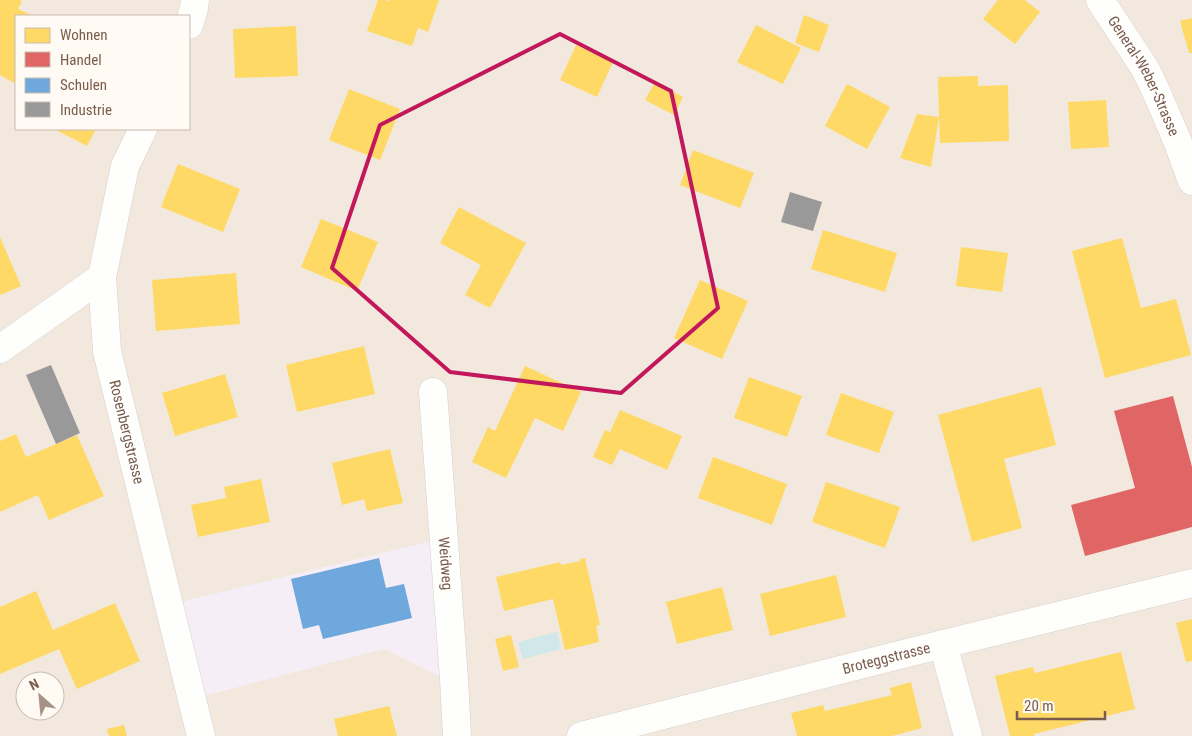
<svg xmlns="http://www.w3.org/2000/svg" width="1192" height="736" font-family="'Roboto Condensed',sans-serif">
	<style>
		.residential { fill: #f2e8de; fill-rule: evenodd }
		.education { fill: #f6eef6 }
		.water { fill: #d0e8ea }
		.homes { fill: #ffd966 }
		.shops { fill: #e06666 }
		.schools { fill: #6fa8dc }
		.industry { fill: #999 }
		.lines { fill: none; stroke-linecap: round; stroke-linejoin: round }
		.minor-casing { stroke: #d7d1cb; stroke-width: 29 }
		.minor { stroke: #fefefd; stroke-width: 28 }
		.marked { fill: none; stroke: #c2185b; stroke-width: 4; stroke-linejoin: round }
		.labels { text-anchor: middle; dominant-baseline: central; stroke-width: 5; stroke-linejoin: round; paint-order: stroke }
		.street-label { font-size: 15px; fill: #7a5c4d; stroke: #fffaf3 }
	</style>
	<rect width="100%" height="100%" fill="#f9f5f0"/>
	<!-- residential -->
	<path class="residential" d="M0,0H1192V736H0ZM16,16H189V129H16ZM25,681H55V711H25Z"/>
	<!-- education -->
	<path class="education" d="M443,538L444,679L384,649L192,699L169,605Z"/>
	<!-- water -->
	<path class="water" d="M557,632L561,649L523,659L518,642Z"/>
	<!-- homes -->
	<path class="homes" d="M0,0H19L22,1L18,9L33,16H16V84L0,75Z
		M378,0H385L390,1V0H439L428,32L418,28L412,46L367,31Z
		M998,0H1025L1040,12L1015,44L983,19Z
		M804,15L829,25L819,52L795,43Z
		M1192,18V53H1189L1180,21Z
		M756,25L801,48L783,84L737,62Z
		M296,26L298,76L235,78L233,29Z
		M576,45L613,62L597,97L560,80Z
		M978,76V86L1008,85L1009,141L940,143L939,117L931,167L900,158L917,114L939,117L938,77Z
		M655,82L683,97L674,115L645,100Z
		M847,84L890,107L867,149L825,126Z
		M349,89L400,109L380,160L329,140Z
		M1106,100L1109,147L1071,149L1068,102Z
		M54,129H96L87,146Z
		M693,150L754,173L740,208L680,185Z
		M178,164L240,189L223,232L161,207Z
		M459,207L526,243L490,308L465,295L481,265L440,243Z
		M321,219L378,242L357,291L301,267Z
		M823,230L897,253L885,292L811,269Z
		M0,237L21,286L0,295Z
		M1122,238L1141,308L1176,299L1191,355L1105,378L1072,251Z
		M961,247L1008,253L1002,292L956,286Z
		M236,273L240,324L156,331L152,280Z
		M700,280L748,301L722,359L674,338Z
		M364,346L375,394L297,412L286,365Z
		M525,366L581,392L563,431L535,418L506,478L472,462L488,427L495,431Z
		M225,374L238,417L175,436L162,393Z
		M749,377L802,396L787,437L734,418Z
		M1041,387L1056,445L1004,459L1022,528L972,542L938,415Z
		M841,393L894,412L879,453L826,435Z
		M620,410L682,436L667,470L620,449L612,465L593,457L605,430L610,432Z
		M16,434L26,457L77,435L104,496L49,520L38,495L0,512V441Z
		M390,449L403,503L367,511L364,499L342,505L332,463Z
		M713,457L787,484L772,525L698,498Z
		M261,479L270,522L198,537L191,505L226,498L224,487Z
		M826,482L900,507L885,548L812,522Z
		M585,558L600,625L596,626L599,642L565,650L553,599L504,611L496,577L560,562L561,565L580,561V559Z
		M836,575L846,617L770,636L760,594Z
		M722,587L733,630L677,644L666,602Z
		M36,591L53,630L115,603L140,661L77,689L59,649L0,674V607Z
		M1192,619V661L1186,662L1176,623Z
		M511,635L519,667L503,671L495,639Z
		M1121,652L1135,709L1034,734V736H1010L995,676L1033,667L1035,673Z
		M911,682L922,728L892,736H797L791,713L823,705L825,711L892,695L890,688Z
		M389,706L397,736H338L334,719Z
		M124,725L127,736H109L107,729Z"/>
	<!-- shops -->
	<path class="shops" d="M1173,396L1192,467V527L1085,556L1071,505L1135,488L1114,411Z"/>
	<!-- schools -->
	<path class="schools" d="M379,558L386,588L404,584L412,618L323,639L319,625L303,629L291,579Z"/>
	<!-- industry -->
	<path class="industry" d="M790,192L822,202L813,231L781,222Z
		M51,365L80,433L56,444L26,375Z"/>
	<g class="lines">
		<defs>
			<g id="minor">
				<path id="s1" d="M1100,0L1146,70L1159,98L1177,140L1192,181"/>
				<path d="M189,25L194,8L195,0"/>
				<path id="s2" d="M143,129L125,166L102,277L107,351L201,736"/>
				<path d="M0,349L102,277"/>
				<path id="s3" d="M433,392L454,679L457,736"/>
				<path d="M943,644L968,736"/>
				<path id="s4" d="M581,736L903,654L1192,583"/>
			</g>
		</defs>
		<!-- minor casing -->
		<use href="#minor" class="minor-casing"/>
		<!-- minor -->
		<use href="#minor" class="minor"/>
	</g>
	<!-- marked area -->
	<path class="marked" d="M560,34L671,91L718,308L621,393L450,372L332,268L380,125Z"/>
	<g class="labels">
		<!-- street labels -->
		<g class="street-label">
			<text stroke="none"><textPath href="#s1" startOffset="88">General-Weber-Strasse</textPath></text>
			<text stroke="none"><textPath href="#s2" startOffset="312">Rosenbergstrasse</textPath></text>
			<text stroke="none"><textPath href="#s3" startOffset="172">Weidweg</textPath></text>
			<text stroke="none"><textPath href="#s4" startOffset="315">Broteggstrasse</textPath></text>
		</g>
	</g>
	<!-- legend -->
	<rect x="15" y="15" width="175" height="115" fill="#fffaf3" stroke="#cabbb1"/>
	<rect x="25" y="28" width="25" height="15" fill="#ffd966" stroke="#cabbb1"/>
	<text x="60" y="40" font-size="15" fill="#7a5c4d">Wohnen</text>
	<rect x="25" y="52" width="25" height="15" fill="#e06666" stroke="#cabbb1"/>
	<text x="60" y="65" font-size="15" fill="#7a5c4d">Handel</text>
	<rect x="25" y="78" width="25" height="15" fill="#6fa8dc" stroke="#cabbb1"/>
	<text x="60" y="90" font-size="15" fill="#7a5c4d">Schulen</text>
	<rect x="25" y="102" width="25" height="15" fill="#999999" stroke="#cabbb1"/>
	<text x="60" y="115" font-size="15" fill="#7a5c4d">Industrie</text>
	<!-- north arrow -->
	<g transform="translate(40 696) rotate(333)"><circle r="24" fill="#fffaf3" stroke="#cabbb1"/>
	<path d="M0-4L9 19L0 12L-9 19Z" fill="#a69286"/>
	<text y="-8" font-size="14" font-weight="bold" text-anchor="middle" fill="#7a5c4d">N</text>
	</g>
	<!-- scale -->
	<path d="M1017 711v8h88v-8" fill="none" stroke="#7a5c4d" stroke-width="2.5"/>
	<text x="1024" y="711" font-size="15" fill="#7a5c4d" stroke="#fffaf3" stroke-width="4" paint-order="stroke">20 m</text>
</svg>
